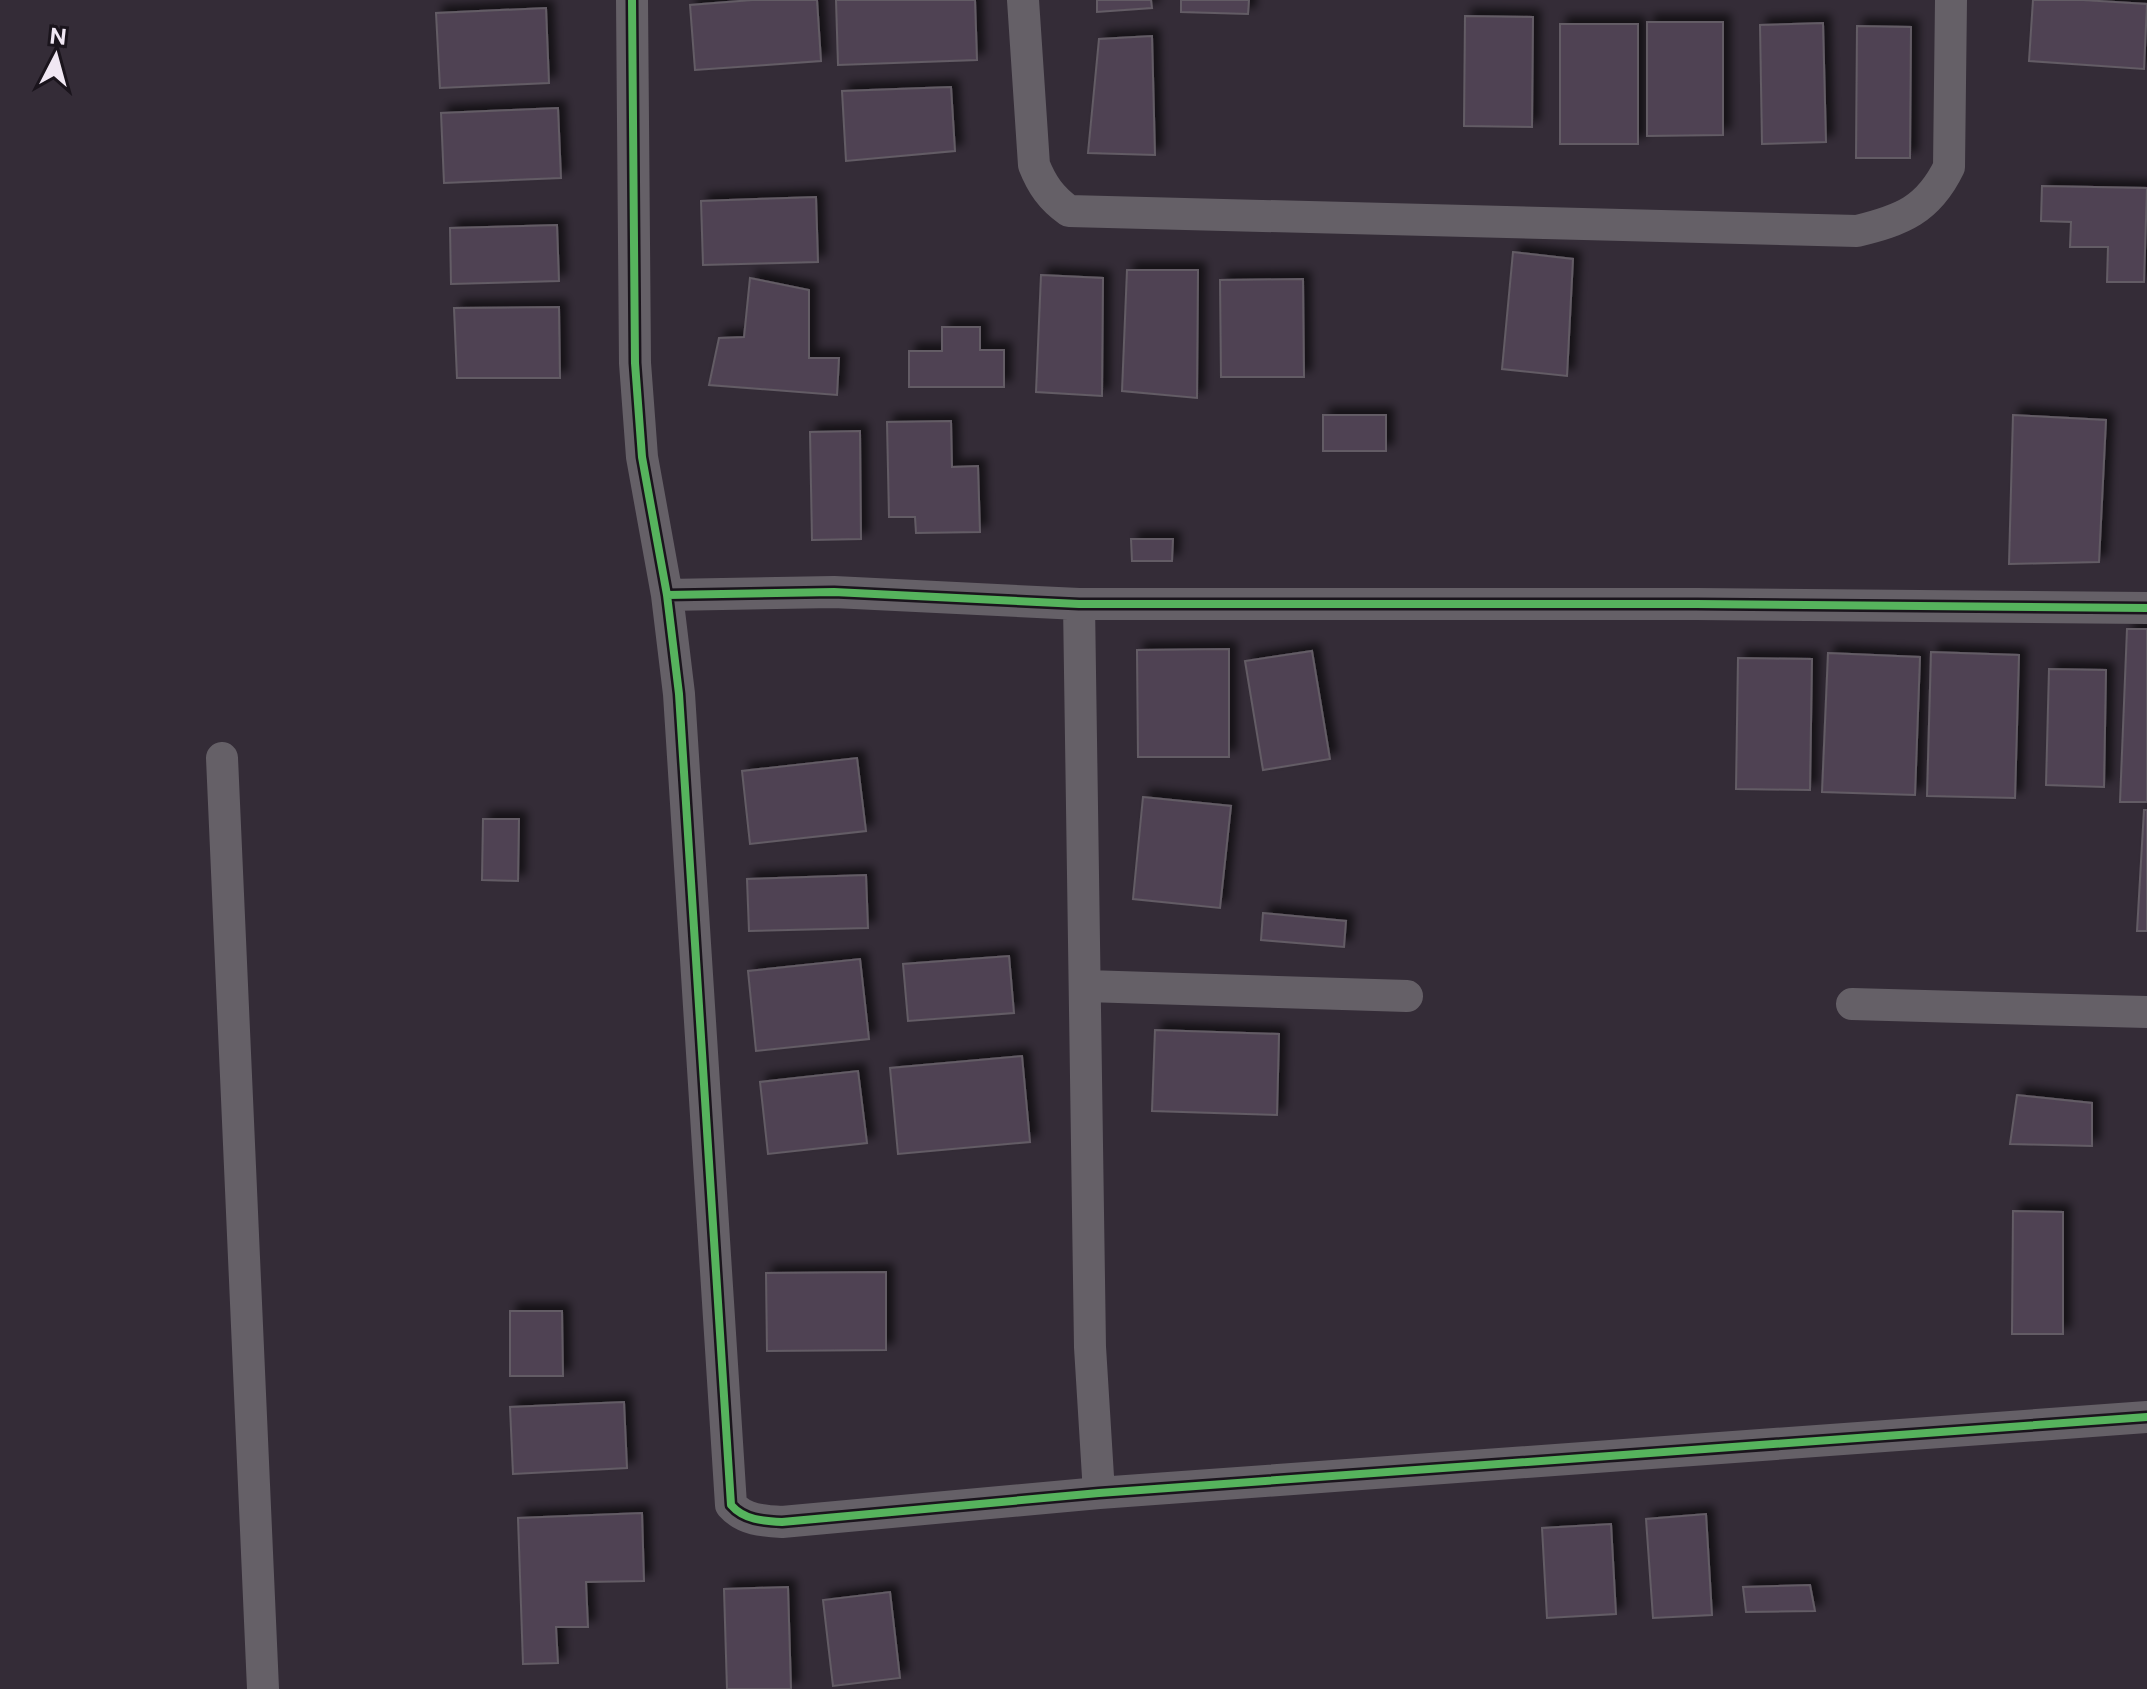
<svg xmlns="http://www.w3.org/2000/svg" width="2147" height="1689" font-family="'Public Sans',sans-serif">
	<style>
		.building { fill: #4f4353; stroke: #635c65; stroke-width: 2; filter: url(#shadow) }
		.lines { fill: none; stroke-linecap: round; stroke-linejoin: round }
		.minor { stroke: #656067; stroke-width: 32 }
		.cycleway-casing { stroke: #1a141c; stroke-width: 13 }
		.cycleway { stroke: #56b35d; stroke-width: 8 }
	</style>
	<defs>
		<filter id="shadow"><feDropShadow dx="7" dy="-7" stdDeviation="4" flood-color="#0009"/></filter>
	</defs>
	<rect width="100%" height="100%" fill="#342c37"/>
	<!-- building -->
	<path class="building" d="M752,0H817L821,61L695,70L690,5Z
		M836,0H975L977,60L838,65Z
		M1097,0H1151L1152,8L1097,12Z
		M1181,0H1249L1248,14L1181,12Z
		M2033,0H2083L2147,4L2144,69L2029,61Z
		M546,8L549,83L440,88L436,13Z
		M1465,16L1533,17L1532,127L1464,126Z
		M1647,22H1723V135L1647,136Z
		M1823,23L1826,142L1762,144L1760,25Z
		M1560,24H1638V144H1560Z
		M1857,26L1911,27L1910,158H1856Z
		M1152,36L1155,155L1088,153L1099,39Z
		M951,87L955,151L846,161L842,91Z
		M558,108L561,178L444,183L441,113Z
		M2042,186L2147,188L2144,282H2107L2108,247H2070L2071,222L2041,221Z
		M816,197L818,262L703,265L701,201Z
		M557,225L559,281L451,284L450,228Z
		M1513,252L1573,259L1567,376L1502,369Z
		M1127,270H1198L1197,398L1122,391Z
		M1041,275L1103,278L1102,396L1036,392Z
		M750,278L809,290V358H839L837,395L709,385L719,338L744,337Z
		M1303,279L1304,377H1221L1220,280Z
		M559,307L560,378H457L454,308Z
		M942,327H980V350H1004V387H909V351H942Z
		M1323,415H1386V451H1323Z
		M2013,415L2106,420L2099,562L2009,564Z
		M951,421L952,467L978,466L980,532L916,533L915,517H889L887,422Z
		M860,431L861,539L812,540L810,432Z
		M1131,539H1173L1172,561H1132Z
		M2127,629H2147V802H2120Z
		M1229,649V757H1138L1137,650Z
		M1312,651L1330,759L1263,770L1245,661Z
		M1931,652L2019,655L2015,798L1927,796Z
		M1828,653L1920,657L1915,795L1822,792Z
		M1738,658L1812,659L1810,790L1736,789Z
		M2049,669L2106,670L2104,787L2046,785Z
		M857,758L866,831L750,844L742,771Z
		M1143,797L1231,806L1220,908L1133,899Z
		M2144,810H2147V931H2137Z
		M483,819H519L518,881L482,880Z
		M866,875L868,928L749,931L747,879Z
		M1263,913L1346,921L1344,947L1261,940Z
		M1009,956L1014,1013L908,1021L903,964Z
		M860,959L869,1039L756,1051L748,971Z
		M1155,1030L1279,1034L1277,1115L1152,1111Z
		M1022,1056L1030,1142L898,1154L890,1068Z
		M858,1071L867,1143L768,1154L760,1082Z
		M2017,1095L2092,1103V1146L2010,1144Z
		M2013,1211L2063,1212V1334H2012Z
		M886,1272V1350L767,1351L766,1273Z
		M510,1311H562L563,1376H510Z
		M624,1402L627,1468L513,1474L510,1407Z
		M642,1513L644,1581L586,1582L588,1627H556L558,1663L523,1664L518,1518Z
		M1706,1514L1712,1615L1653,1618L1646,1519Z
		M1611,1524L1616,1614L1547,1618L1542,1528Z
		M1810,1585L1815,1611L1746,1612L1743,1587Z
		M788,1587L791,1689H727L724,1589Z
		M890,1592L900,1678L833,1686L823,1600Z"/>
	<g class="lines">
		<!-- minor -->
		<path class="minor" d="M632,0L635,363L642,457L667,595L679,694L731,1505C744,1520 763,1521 782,1522L1099,1493L2147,1417
			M1023,0L1034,165C1042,185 1051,198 1069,211L1857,231C1902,220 1928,210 1949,167L1951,0
			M667,595L834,592L1079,604H1696L2147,608
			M1079,604L1090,1347L1099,1493
			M222,758L263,1689
			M1086,986L1407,996
			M1852,1004L2147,1012"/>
		<defs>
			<path id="cycleway" d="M632,0L635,363L642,457L667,595L679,694L731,1505C744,1520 763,1521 782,1522L1099,1493L2147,1417
				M667,595L834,592L1079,604H1696L2147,608"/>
		</defs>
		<!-- cycleway casing -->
		<use href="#cycleway" class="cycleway-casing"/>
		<!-- cycleway -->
		<use href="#cycleway" class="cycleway"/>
	</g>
	<!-- north arrow -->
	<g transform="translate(56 56) rotate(6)" stroke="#1a141c" stroke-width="6" paint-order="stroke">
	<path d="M0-6L14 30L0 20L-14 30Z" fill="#f0e7f3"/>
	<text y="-12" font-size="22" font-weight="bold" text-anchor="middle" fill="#f0e7f3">N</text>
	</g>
</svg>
